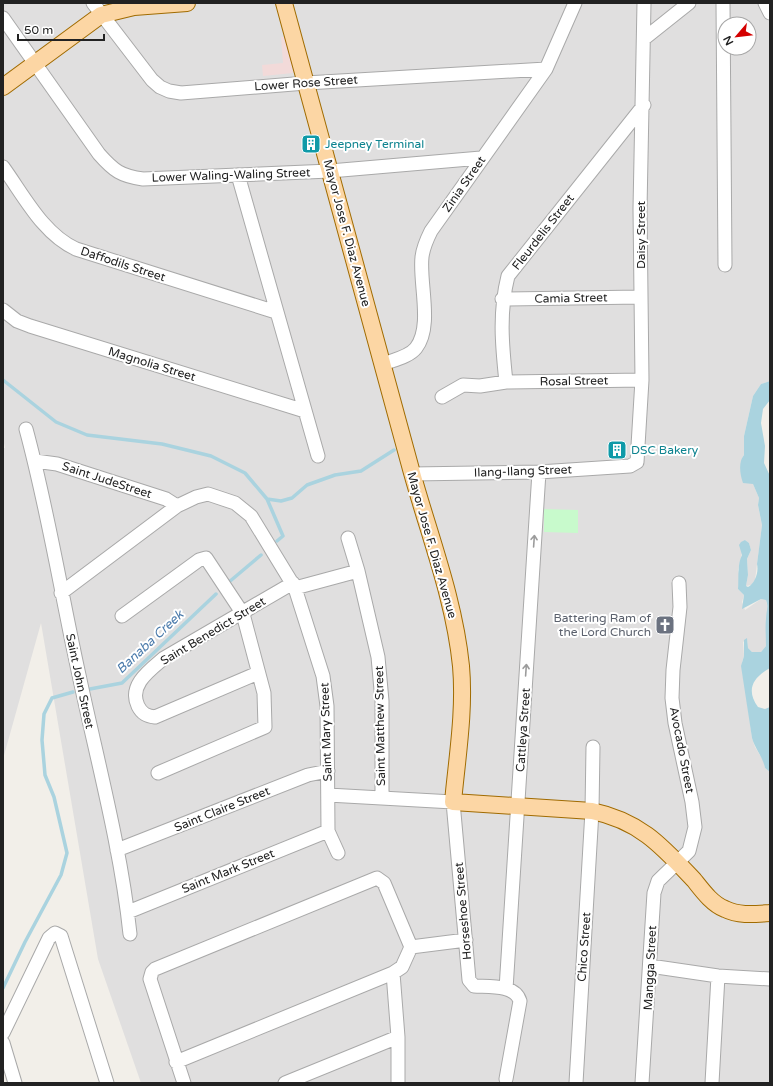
<svg xmlns="http://www.w3.org/2000/svg" width="773" height="1086" font-family="'Varela Round',sans-serif">
	<style>
		.residential { fill: #e0dfdf; fill-rule: evenodd }
		.commercial { fill: #f2dad9 }
		.park { fill: #c8facc }
		.water { fill: #aad3df }
		.lines { fill: none; stroke-linecap: round; stroke-linejoin: round }
		.stream { stroke: #aad3df; stroke-width: 3.5 }
		.minor-casing { stroke: #a9a9a9; stroke-width: 15 }
		.major-casing { stroke: #a06b00; stroke-width: 18 }
		.minor { stroke: #fff; stroke-width: 13 }
		.major { stroke: #fcd6a4; stroke-width: 16 }
		.oneway { stroke: #9c9c9c }
		.labels { text-anchor: middle; dominant-baseline: central; stroke-width: 4; stroke-linejoin: round; paint-order: stroke }
		.street-label { font-size: 12px; fill: #222; stroke: #fff }
		.culture-label { font-size: 12px; fill: #0d838f; stroke: #fff; text-anchor: start }
		.worship-label { font-size: 12px; fill: #5b616d; stroke: #fff; text-anchor: end }
		.water-label { font-size: 13px; font-style: italic; fill: #4a7aab; stroke: #fff }
	</style>
	<rect width="100%" height="100%" fill="#f2efe9"/>
	<!-- residential -->
	<path class="residential" d="M3,3H770V381L761,384L753,396L744,436V455L742,458L759,498L758,505L762,525L755,580L751,585L746,586L748,575L747,559L751,550L749,543L745,540L738,570L740,577L738,589L744,595L742,602L745,610L761,599L766,600L768,609L766,618V646L761,652H752L748,648L747,639L743,642L744,656L742,662L752,738L755,747L764,762L765,768L770,772V1083H141L98,959L41,623L3,759V448H5L3,438ZM725,24H749V48H725Z"/>
	<!-- commercial -->
	<path class="commercial" d="M281,37H290L293,73L263,76L262,65L283,63Z"/>
	<!-- park -->
	<path class="park" d="M544,509L578,510V533L544,532Z"/>
	<!-- water -->
	<path class="water" d="M770,381V400L763,409L761,423L765,446L764,463L770,476V668C754,677 745,689 758,707L765,709L770,707V772L765,768C763,757 755,749 752,738L741,666L744,656V640L747,638L748,648L752,652H761L766,646C766,637 765,628 766,619C766,611 769,608 766,600L761,599L742,609L744,595L738,589C739,579 737,564 742,555L739,545L741,542L745,540L749,543L751,550L747,559L748,575L746,586L748,587C755,583 759,572 757,564L762,525L758,505L759,498L753,484L743,483C740,475 738,462 744,455V436L753,396L761,384Z"/>
	<g class="lines">
		<!-- stream -->
		<path class="stream" d="M3,380L56,422L87,435L162,444L211,456L245,473L267,499
			M277,541L283,536L267,499L281,501L292,498L307,485L335,475L361,471L394,450
			M229,582L261,555
			M90,689L122,683L216,594
			M3,988L25,942L61,875L67,853L54,797L45,775L42,740L44,714L52,698L73,692"/>
		<defs>
			<path id="minor" d="M93,3L152,80L160,87L169,91L181,93L306,83L546,69
				M723,3L725,265
				M765,3L770,13
				M3,18L99,154C114,171 121,176 143,179L330,171L481,158
				M645,38L689,3
				M3,167C24,196 43,234 76,249L276,312
				M238,175L318,456
				M502,299L640,297
				M3,310L17,321L30,326L305,411
				M383,364C393,360 409,357 416,348C433,326 419,283 422,257C423,248 427,239 431,231L546,69L575,3
				M506,382C502,345 499,312 508,276L644,105
				M442,397L463,385L480,386L506,382L642,380
				M26,429C48,510 61,593 79,675C97,760 121,848 130,934
				M35,461L57,464L166,499L177,506
				M412,474L539,472L630,466L637,462L642,380L640,209L644,3
				M348,538L358,571L378,657L382,701V798
				M295,588L358,571
				M61,593L177,506L196,497L208,494L235,503L251,516L295,588L323,676L327,706L328,831L338,853
				M122,616L199,560L206,558L243,614L264,693L265,727L158,773
				M258,673L155,717C147,716 142,714 138,706C128,685 150,670 164,658L293,583
				M328,795L453,802L469,980L474,986C488,987 515,984 520,1001L506,1079
				M117,850L308,775L328,771
				M128,912L328,831
				M411,947L466,940
				M650,966L718,976L770,979
				M393,973L398,1037V1083
				M506,989L539,472
				M3,1033L49,938L55,933L61,936L107,1083
				M3,1043L15,1083
				M176,1062L393,973L402,967L411,947L384,883L377,878L155,969L152,972L150,979L184,1083
				M285,1083L398,1037
				M576,1083L592,811L593,747
				M642,1083L654,893L658,881L689,851L695,827L692,802L675,723L672,698L673,670L680,607L679,583
				M712,1083L718,976"/>
			<path id="major" d="M284,3C326,156 368,309 409,462C427,530 454,596 461,666C465,711 457,758 453,802L592,811C640,821 662,846 694,880C702,890 712,904 725,909C739,916 755,914 770,913
				M3,87L101,15L134,7L187,3"/>
		</defs>
		<!-- minor casing -->
		<use href="#minor" class="minor-casing"/>
		<!-- major casing -->
		<use href="#major" class="major-casing"/>
		<!-- minor -->
		<use href="#minor" class="minor"/>
		<!-- major -->
		<use href="#major" class="major"/>
	</g>
	<!-- one-way arrows -->
	<defs><path id="oneway-shaft" d="M-6 0H5M1.5-3L5.5 0L1.5 3" fill="none" stroke-width="1.6" stroke-linecap="round" stroke-linejoin="round"/></defs>
	<g class="oneway">
		<use href="#oneway-shaft" transform="translate(534 541) rotate(-86)"/>
		<use href="#oneway-shaft" transform="translate(526 670) rotate(-86)"/>
	</g>
	<!-- icons -->
	<defs>
		<symbol id="building-square" viewBox="-11 -11 22 22"><rect x="-9" y="-9" width="18" height="18" rx="4" fill="#0f9aa8" stroke="#fff"/><path d="M-4-6H4V6H1V3H-1V6H-4ZM-2.5-4.3h1.7v1.8h-1.7ZM.8-4.3h1.7v1.8H.8ZM-2.5-1h1.7V.8h-1.7ZM.8-1h1.7V.8H.8Z" fill="#fff"/></symbol>
		<symbol id="church-square" viewBox="-11 -11 22 22"><rect x="-9" y="-9" width="18" height="18" rx="4" fill="#6b7280" stroke="#fff"/><path d="M-1.2-6h2.4v3.5h3.3v2.4h-3.3V6h-2.4V-.1h-3.3v-2.4h3.3Z" fill="#fff"/></symbol>
	</defs>
	<g fill-rule="evenodd">
		<use href="#building-square" x="300" y="133" width="22" height="22"/>
		<use href="#building-square" x="606" y="439" width="22" height="22"/>
		<use href="#church-square" x="654" y="614" width="22" height="22"/>
	</g>
	<g class="labels">
		<!-- street labels -->
		<g class="street-label">
			<text transform="translate(306 83) rotate(-4)">Lower Rose Street</text>
			<text transform="translate(231 175) rotate(-2)">Lower Waling-Waling Street</text>
			<text transform="translate(464 184) rotate(-55)">Zinia Street</text>
			<text transform="translate(543 232) rotate(-52)">Fleurdelis Street</text>
			<text transform="translate(347 233) rotate(75)">Mayor Jose F. Diaz Avenue</text>
			<text transform="translate(641 235) rotate(-90)">Daisy Street</text>
			<text transform="translate(123 264) rotate(18)">Daffodils Street</text>
			<text transform="translate(571 298) rotate(-1)">Camia Street</text>
			<text transform="translate(152 364) rotate(17)">Magnolia Street</text>
			<text transform="translate(574 381) rotate(-1)">Rosal Street</text>
			<text transform="translate(523 471) rotate(-2)">Ilang-Ilang Street</text>
			<text transform="translate(107 480) rotate(18)">Saint JudeStreet</text>
			<text transform="translate(432 545) rotate(74)">Mayor Jose F. Diaz Avenue</text>
			<text transform="translate(213 631) rotate(-31)">Saint Benedict Street</text>
			<text transform="translate(80 681) rotate(78)">Saint John Street</text>
			<text transform="translate(380 726) rotate(-91)">Saint Matthew Street</text>
			<text transform="translate(523 730) rotate(-86)">Cattleya Street</text>
			<text transform="translate(326 732) rotate(-92)">Saint Mary Street</text>
			<text transform="translate(682 750) rotate(79)">Avocado Street</text>
			<text transform="translate(222 809) rotate(-22)">Saint Claire Street</text>
			<text transform="translate(228 871) rotate(-22)">Saint Mark Street</text>
			<text transform="translate(463 911) rotate(-95)">Horseshoe Street</text>
			<text transform="translate(584 947) rotate(-86)">Chico Street</text>
			<text transform="translate(650 968) rotate(-87)">Mangga Street</text>
		</g>
		<!-- culture labels -->
		<g class="culture-label">
			<text x="325" y="144">Jeepney Terminal</text>
			<text x="631" y="450">DSC Bakery</text>
		</g>
		<!-- worship labels -->
		<g class="worship-label">
			<text x="651" y="618">Battering Ram of<tspan x="651" dy="14">the Lord Church</tspan></text>
		</g>
		<!-- water labels -->
		<g class="water-label">
			<text transform="translate(150 642) rotate(-43)">Banaba Creek</text>
		</g>
	</g>
	<!-- border -->
	<rect width="773" height="1086" fill="none" stroke="#222222" stroke-width="8"/>
	<!-- north arrow -->
	<g transform="translate(737 36) rotate(242)"><circle r="19" fill="#ffffff" stroke="#a7a7a7"/>
	<path d="M0-3L7 15L0 10L-7 15Z" fill="#d40000"/>
	<text y="-6" font-size="11" font-weight="bold" text-anchor="middle" fill="#222222">N</text>
	</g>
	<!-- scale -->
	<path d="M18 34v6h86v-6" fill="none" stroke="#222222" stroke-width="2"/>
	<text x="24" y="34" font-size="12" fill="#222222" stroke="#ffffff" stroke-width="3" paint-order="stroke">50 m</text>
</svg>
